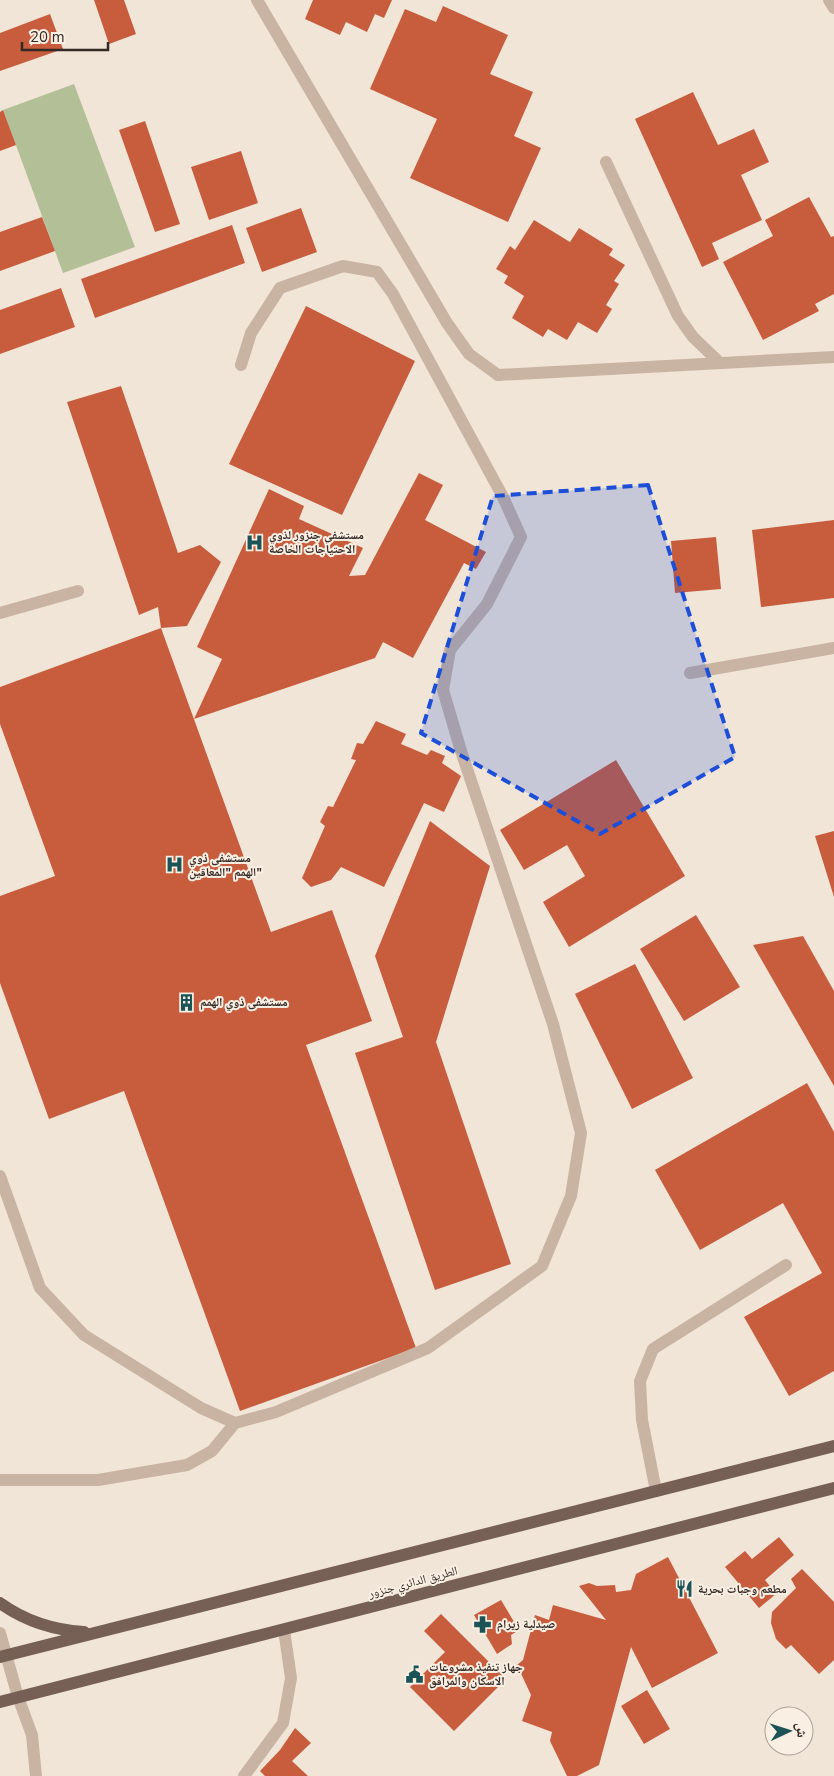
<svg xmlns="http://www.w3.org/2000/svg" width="834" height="1776" font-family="'Nunito Sans','Noto Naskh Arabic',sans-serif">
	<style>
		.green { fill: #b3c097 }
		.building { fill: #c85d3e }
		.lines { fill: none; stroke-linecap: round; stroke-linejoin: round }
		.service { stroke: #c9b4a3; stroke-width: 12 }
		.minor { stroke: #c9b4a3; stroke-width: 12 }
		.tertiary { stroke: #c9b4a3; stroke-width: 12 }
		.primary { stroke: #766056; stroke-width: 12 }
		.marked { fill: #1d4ed8; fill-opacity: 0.2; stroke: #1d4ed8; stroke-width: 4; stroke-dasharray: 10 6; stroke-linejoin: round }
		.labels { text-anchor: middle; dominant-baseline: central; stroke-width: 4; stroke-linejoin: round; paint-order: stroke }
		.poi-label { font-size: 12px; font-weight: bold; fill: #342a25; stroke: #f9efe3; text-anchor: start }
		.street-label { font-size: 12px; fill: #342a25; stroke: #f9efe3 }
	</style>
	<rect width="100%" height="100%" fill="#f1e5d7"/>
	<!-- green -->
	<path class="green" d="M74,84L135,247L63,273L3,110Z"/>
	<!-- building -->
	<path class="building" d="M94,0H124L136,34L109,44Z
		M313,0H392L384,18L375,14L367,32L346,22L340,35L305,19Z
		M443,6L508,35L490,74L533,92L514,136L541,148L508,222L410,178L437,119L370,89L405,9L436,22Z
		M50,14L63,49L0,71V33Z
		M693,92L718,145L754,129L769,162L741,175L762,220L712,243L719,259L702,267L635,119Z
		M3,110L16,145L0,151V112Z
		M145,121L180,224L155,232L119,130Z
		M241,151L258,203L209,220L191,167Z
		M809,197L831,237L834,236V294L815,304L819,311L763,340L723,262L773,236L765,220Z
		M301,208L317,252L262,272L246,228Z
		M42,217L55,251L0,271V232Z
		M534,220L570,242L579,228L613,249L609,255L625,265L614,281L619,284L606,305L612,309L597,333L578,322L567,340L548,329L543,337L512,318L524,296L504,283L508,276L496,269L510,246L515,250Z
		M232,225L245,263L95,318L81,279Z
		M61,288L75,327L0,354V310Z
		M306,306L415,361L342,515L229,464Z
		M121,386L178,553L200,545L221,562L187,626L161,628L271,932L332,910L372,1021L306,1045L416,1348L240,1411L124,1091L49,1119L0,983V896L55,876L0,724V687L161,628L158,607L139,615L67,402Z
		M419,473L443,485L425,520L486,552L476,569L464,563L413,658L383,642L375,658L194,719L222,659L197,647L269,489L304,506L299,519L363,548L349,576L365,575Z
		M834,520V598L761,607L752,530Z
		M716,537L721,589L675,593L671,541Z
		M376,721L406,734L401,744L427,755L431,750L445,756L442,763L461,776L444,812L424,803L384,887L341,867L331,880L311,887L302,878L325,826L320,822L328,806L333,807L356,760L351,759L357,743L363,744Z
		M616,760L685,876L569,947L543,902L585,876L567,845L524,870L500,830Z
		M430,821L490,866L436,1042L511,1264L435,1290L355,1053L403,1037L375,956Z
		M834,831V897L815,836Z
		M696,915L740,987L684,1021L640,949Z
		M803,936L834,991V1086L753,945Z
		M635,964L693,1078L632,1109L575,994Z
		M807,1083L834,1132V1371L789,1396L744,1317L822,1273L783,1203L700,1250L655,1170Z
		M779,1537L794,1555L765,1580L776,1594L759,1608L725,1567L745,1551L752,1559Z
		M668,1557L718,1653L652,1688L631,1647L599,1765L577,1776H567L550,1741L552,1732L522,1721L531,1695L517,1665L523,1660L535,1615L549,1620L553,1605L606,1620L579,1586L589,1583L597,1586L615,1585L616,1592L631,1590L636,1574Z
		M802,1569L834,1602V1660L819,1674L791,1645L786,1649L776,1639L771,1623L772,1612L796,1588L791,1579Z
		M501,1600L519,1630L511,1635L512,1644L497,1654L474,1615Z
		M441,1614L506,1679L454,1731L410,1687L445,1652L424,1631Z
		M647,1690L670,1729L644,1744L621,1706Z
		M295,1728L311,1743L292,1761L308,1776H265L260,1771L280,1750Z"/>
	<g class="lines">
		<!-- service -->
		<path class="service" d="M257,0L447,323L469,354L498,375
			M606,162L678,316L693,337L720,363
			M0,613L78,591
			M0,1176L40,1288L84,1335L201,1408L235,1423L276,1412L428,1348L542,1266L571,1196L581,1133L553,1024L461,751L443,690L450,650L487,604L521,537L503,497L393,294L377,272L343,266L280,288L251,333L241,365
			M0,1480H98L187,1465L212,1451L235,1423
			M656,1491L642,1420L640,1381L653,1349L786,1265
			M18,1697L32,1735L36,1776
			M244,1776L283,1723L291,1678L284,1630"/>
		<!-- minor -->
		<path class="minor" d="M829,0L834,8
			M498,375L834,357
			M690,673L834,648"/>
		<!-- tertiary -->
		<path class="tertiary" d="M0,1633L18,1697"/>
		<!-- primary -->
		<path class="primary" d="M0,1603C25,1621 54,1630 84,1632
			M0,1657L834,1446
			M0,1702L834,1488"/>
	</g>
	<!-- marked area -->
	<path class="marked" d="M648,485L735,757L600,834L421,733L493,496Z"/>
	<!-- icons -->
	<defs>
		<symbol id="hospital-bare" viewBox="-9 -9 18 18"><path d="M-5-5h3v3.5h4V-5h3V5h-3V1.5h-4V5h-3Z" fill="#1b5356" stroke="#f9efe3" stroke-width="2.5" paint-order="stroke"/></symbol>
		<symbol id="building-bare" viewBox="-9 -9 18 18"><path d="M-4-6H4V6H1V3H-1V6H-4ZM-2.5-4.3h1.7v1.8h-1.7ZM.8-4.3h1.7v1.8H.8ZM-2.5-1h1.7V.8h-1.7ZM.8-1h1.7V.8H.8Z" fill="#1b5356" stroke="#f9efe3" stroke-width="2.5" paint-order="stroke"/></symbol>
		<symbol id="restaurant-bare" viewBox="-9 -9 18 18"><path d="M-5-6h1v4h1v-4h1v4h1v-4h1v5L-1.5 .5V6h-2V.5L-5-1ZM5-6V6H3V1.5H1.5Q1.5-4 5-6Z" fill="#1b5356" stroke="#f9efe3" stroke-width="2.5" paint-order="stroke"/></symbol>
		<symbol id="pharmacy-bare" viewBox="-9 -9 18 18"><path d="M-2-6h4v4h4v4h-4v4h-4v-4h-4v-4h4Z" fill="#1b5356" stroke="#f9efe3" stroke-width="2.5" paint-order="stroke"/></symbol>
		<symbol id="civic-bare" viewBox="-9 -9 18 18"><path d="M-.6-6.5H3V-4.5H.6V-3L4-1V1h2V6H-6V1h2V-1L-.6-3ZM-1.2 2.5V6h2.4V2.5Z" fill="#1b5356" stroke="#f9efe3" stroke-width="2.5" paint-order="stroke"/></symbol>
	</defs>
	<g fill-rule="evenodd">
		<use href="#hospital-bare" x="242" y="530" width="25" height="25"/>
		<use href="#hospital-bare" x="162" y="852" width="25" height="25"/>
		<use href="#building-bare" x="174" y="990" width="25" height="25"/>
		<use href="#restaurant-bare" x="672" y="1576" width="25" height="25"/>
		<use href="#pharmacy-bare" x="470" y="1612" width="25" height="25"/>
		<use href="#civic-bare" x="402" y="1662" width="25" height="25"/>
	</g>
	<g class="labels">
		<!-- poi labels -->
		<g class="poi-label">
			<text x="269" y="535">مستشفي جنزور لذوي<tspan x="269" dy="14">الاحتياجات الخاصة</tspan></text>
			<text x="189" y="858">مستشفى ذوي<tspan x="189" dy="14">الهمم "المعاقين"</tspan></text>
			<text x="200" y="1002">مستشفى ذوي الهمم</text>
			<text x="698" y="1589">مطعم وجبات بحرية</text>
			<text x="497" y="1624">صيدلية زيرام</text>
			<text x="429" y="1667">جهاز تنفيذ مشروعات<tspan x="429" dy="14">الاسكان والمرافق</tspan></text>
		</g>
		<!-- street labels -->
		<g class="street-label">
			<text transform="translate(413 1582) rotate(-15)">الطريق الدائري جنزور</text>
		</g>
	</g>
	<!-- north arrow -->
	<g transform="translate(789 1731) rotate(86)"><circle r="24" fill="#f9efe3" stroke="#aaa097"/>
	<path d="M0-4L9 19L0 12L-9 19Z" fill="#1b5356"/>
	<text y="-8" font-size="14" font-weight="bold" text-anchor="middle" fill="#342a25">ش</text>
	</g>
	<!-- scale -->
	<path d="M22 42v8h86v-8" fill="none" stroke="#342a25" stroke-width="2.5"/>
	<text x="30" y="42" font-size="15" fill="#342a25" stroke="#f9efe3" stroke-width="4" paint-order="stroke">20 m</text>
</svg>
